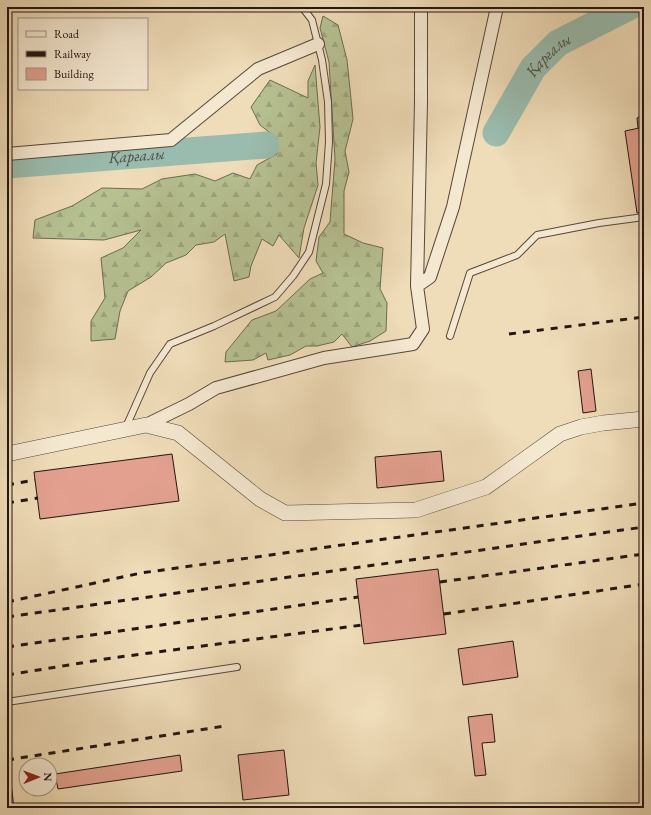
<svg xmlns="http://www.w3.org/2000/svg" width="651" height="815" font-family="'EB Garamond',serif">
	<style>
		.forest { fill: url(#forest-firs); stroke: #6c6b51 }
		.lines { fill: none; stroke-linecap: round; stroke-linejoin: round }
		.river { stroke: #9abcae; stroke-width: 27 }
		.building { fill: #e3a08f; stroke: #221510 }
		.service-casing { stroke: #55473a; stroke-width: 8 }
		.minor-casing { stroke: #55473a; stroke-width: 14 }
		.tertiary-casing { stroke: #55473a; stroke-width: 16 }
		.service { stroke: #f5e8d1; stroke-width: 6 }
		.minor { stroke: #f5e8d1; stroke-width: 12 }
		.tertiary { stroke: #f5e8d1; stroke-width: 15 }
		.rail { stroke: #221510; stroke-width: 3; stroke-dasharray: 7 7; stroke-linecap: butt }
		.labels { text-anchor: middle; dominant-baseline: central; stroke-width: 3; stroke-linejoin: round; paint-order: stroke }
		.water-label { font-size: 16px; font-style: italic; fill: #4c4f47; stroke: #f5e8d1 }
	</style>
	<defs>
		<pattern id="forest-firs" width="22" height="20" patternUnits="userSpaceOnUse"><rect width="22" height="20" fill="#b6c192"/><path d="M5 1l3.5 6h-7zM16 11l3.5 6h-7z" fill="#9ca57d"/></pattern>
	</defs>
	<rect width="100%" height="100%" fill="#efdcb8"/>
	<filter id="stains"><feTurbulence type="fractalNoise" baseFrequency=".005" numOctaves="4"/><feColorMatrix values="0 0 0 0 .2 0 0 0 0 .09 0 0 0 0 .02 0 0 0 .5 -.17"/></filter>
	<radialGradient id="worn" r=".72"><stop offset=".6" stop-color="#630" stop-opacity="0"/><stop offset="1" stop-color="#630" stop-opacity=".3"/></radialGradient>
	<!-- forest -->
	<path class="forest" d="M323,16L338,25L347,60L353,119L345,151L349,172L344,191V234L363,243L383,248L380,289L387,303L386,331L370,341L352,347L342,334L334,342L317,346H306L290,355L268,360L266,353L253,360L225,362L226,352L252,320L276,311L310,279L323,273L316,261L319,237L330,222L335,159L329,62L320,28Z
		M315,65L320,127L316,163L318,185L304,228L299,258L279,235L273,246L262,239L251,266L249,277L234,281L225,234L214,242L196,245L186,255L166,263L151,277L128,291L120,311L115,339L91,341V321L105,298L101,258L123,248L141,230L104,240L33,238L35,220L72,206L102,188L142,189L162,179L195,174L215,181L233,173L250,179L257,165L277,154V138L260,125L251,107L270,80L308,98V81Z"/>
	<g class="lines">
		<!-- river -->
		<g class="river">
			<path id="s1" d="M496,133L533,68L558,43L629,7"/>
			<path id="s2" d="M7,165L266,145"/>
		</g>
	</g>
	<!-- building -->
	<path class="building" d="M644,114V127L638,128L637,118Z
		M644,127V212L637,213L625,131Z
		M591,369L596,411L583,413L578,371Z
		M441,451L444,481L377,488L375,457Z
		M172,454L179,501L40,519L34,472Z
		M438,569L446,634L364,644L356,579Z
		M513,641L518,677L463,685L458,649Z
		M492,714L495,742L482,743L486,775L475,776L468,717Z
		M284,750L289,795L243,800L238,755Z
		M180,755L182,771L58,789L55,774Z
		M11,783L14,808H7V784Z"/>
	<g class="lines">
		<defs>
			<path id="service" d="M450,336L470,273L517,255L537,235L599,223L644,217
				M126,427L150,373L170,344L214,326L275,297L293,276L309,252L326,184L329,142L328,102L322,60L312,20L302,7
				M7,702L237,667"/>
			<path id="minor" d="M7,154L171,140L258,69L318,44
				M417,286L430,277L453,207L497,7
				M146,425L189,404L216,388L324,358L413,344L423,329L417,286L421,102V7"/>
			<path id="tertiary" d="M7,454L146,425L178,433L260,499L285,513L416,510L486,487L560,434L581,427L603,423L644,419"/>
		</defs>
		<!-- service casing -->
		<use href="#service" class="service-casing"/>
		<!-- minor casing -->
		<use href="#minor" class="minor-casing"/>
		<!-- tertiary casing -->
		<use href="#tertiary" class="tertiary-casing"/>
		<!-- service -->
		<use href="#service" class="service"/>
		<!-- minor -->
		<use href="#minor" class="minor"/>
		<!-- tertiary -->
		<use href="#tertiary" class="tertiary"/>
		<!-- rail -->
		<path class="rail" d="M509,334L644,317
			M7,485L35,480
			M7,503L38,498
			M440,582L644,554
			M7,602L141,573L644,503
			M444,614L644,584
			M7,617L644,527
			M7,647L358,597
			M7,675L112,658L362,625
			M7,760L225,726"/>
	</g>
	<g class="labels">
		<!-- water labels -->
		<g class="water-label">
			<text stroke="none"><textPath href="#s1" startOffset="95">Қарғалы</textPath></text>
			<text stroke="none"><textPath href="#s2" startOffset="130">Қарғалы</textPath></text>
		</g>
	</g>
	<!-- margin -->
	<rect width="651" height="815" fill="none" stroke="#efdcb8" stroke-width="24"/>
	<rect x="8" y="8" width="635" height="799" fill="none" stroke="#221510" stroke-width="2"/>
	<rect x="12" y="12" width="627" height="791" fill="none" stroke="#221510"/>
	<!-- legend -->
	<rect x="18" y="18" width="130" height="72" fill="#f5e8d1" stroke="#a19484"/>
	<rect x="26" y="31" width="20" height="6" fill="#f5e8d1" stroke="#a19484"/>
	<text x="54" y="38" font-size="12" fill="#221510">Road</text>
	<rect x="26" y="51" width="20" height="6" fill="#221510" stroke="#a19484"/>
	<text x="54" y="58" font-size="12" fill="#221510">Railway</text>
	<rect x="26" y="68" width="20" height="12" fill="#e3a08f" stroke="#a19484"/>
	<text x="54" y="78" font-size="12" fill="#221510">Building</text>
	<!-- north arrow -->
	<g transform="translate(38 777) rotate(89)"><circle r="19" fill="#f5e8d1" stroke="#a19484"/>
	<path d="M0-3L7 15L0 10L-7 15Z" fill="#8f2418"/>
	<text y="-6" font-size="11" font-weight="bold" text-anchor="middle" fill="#221510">N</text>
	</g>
	<rect width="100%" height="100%" filter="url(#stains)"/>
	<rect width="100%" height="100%" fill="url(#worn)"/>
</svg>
